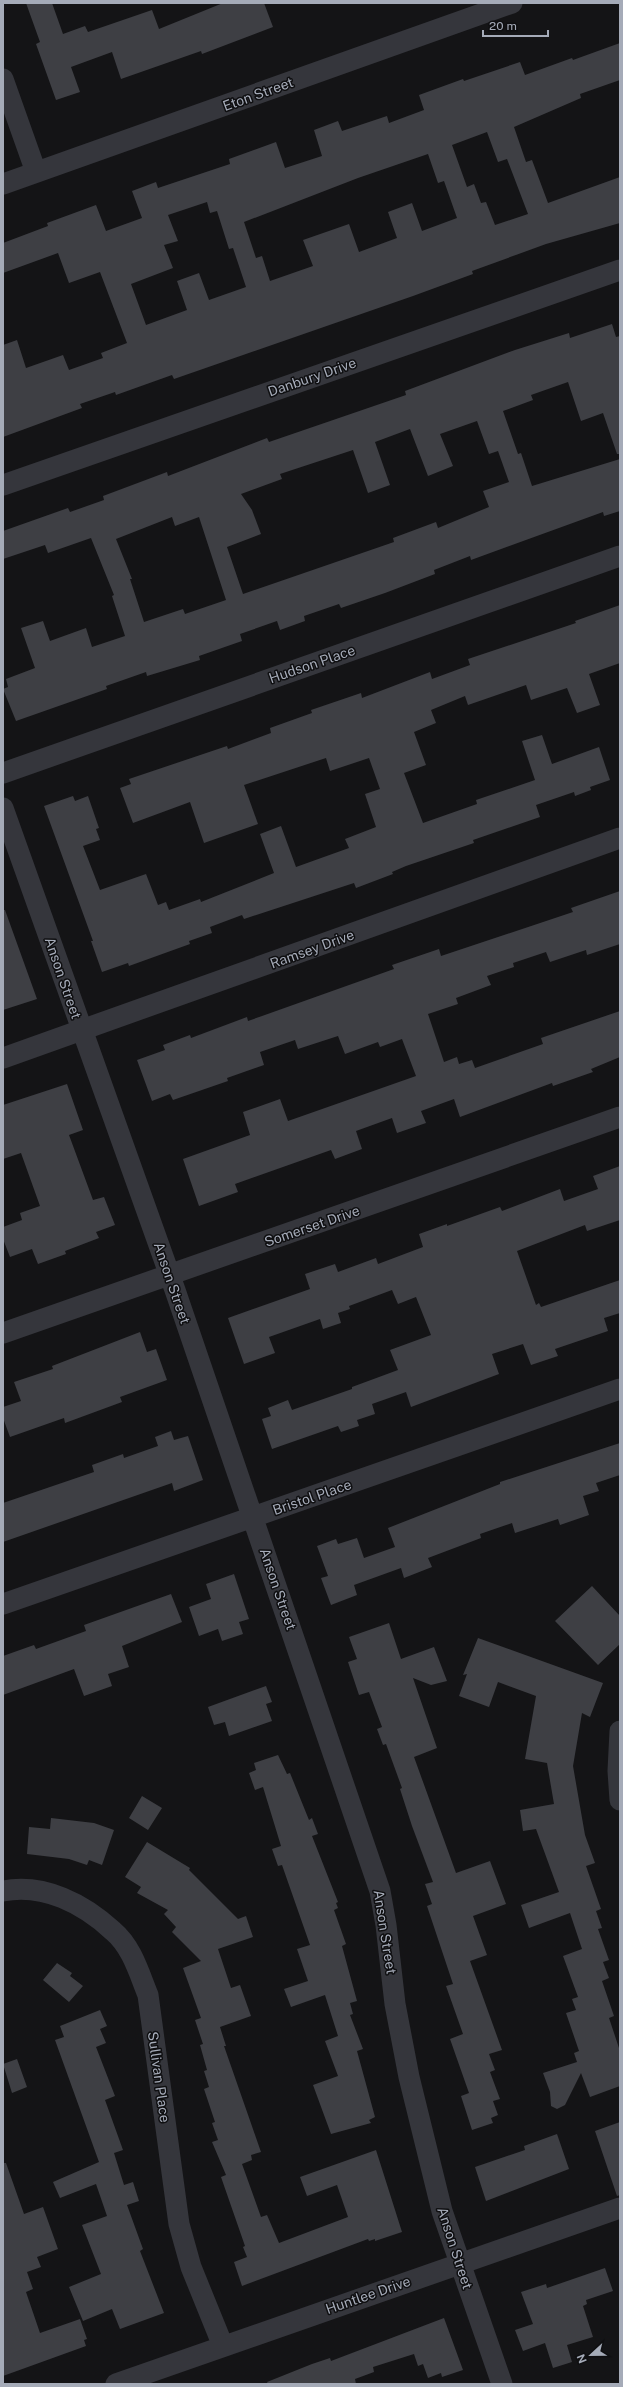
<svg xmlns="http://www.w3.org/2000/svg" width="623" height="2387" font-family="'Public Sans',sans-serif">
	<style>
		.building { fill: #3e3f44; fill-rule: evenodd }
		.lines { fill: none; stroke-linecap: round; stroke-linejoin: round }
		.street { stroke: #35363c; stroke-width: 21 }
		.labels { text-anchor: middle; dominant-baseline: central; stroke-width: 3; stroke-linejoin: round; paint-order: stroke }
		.street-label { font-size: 14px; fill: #a5abb8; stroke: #0f0f11 }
	</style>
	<rect width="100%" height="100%" fill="#141416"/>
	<!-- building -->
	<path class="building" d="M26,3H52L63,34L85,26L88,32L152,10L159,29L223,3H264L273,27L202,54L201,51L121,79L112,52L71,67L80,92L56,100L36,44L40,42Z
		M620,43V80L580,94L581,98L514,127L526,162L532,160L548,203L620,177V223L546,244L472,271L473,274L413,296L174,379L172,375L116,395L115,392L80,404L82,408L3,437V345L17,340L26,368L63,355L69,370L103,358L101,353L127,343L100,272L69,283L58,253L3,273V243L48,226L47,223L96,205L106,231L142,218L132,191L156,182L158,188L230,164L229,159L276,142L285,168L322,156L314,130L338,121L342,131L387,116L389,123L424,110L419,95L463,79L464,81L520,62L525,75L572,58L573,60ZM487,132L498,162L507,159L528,214L495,225L486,202L481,203L474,184L467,187L452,145ZM428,154L438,183L444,181L457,218L422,231L412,203L388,212L397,238L359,252L349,224L303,240L313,266L270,281L262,256L256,258L244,222L358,178ZM207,202L210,213L217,211L229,249L233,248L246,287L209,300L199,273L177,281L187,310L146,325L131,284L173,268L164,245L178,241L168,215Z
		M612,324L616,337L620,336V454H617L603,413L581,421L568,382L531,395L533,400L503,411L518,454L521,453L532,486L620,459V511L604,516L603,512L471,560L470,556L434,570L435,574L385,593L341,608L339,604L304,616L305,621L280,630L277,621L240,634L242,641L199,656L200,660L147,676L146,672L106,686L107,689L16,721L3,689L8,687L6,679L35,668L21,628L43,621L50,641L86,628L92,647L125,636L112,596L114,595L91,538L48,553L45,545L3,559V531L68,508L70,512L104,500L103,496L167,472L168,476L267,438L269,442L406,395L405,391L515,350L569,333L570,338ZM477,421L489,454L498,451L509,482L483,491L489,507L438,528L436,522L393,538L394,542L243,594L227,547L261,534L252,510L241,494L282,479L280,474L353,450L368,493L390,485L375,442L410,429L428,476L453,466L440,434ZM172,517L175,526L199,517L226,600L185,614L183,609L144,622L130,579H132L116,539Z
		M620,605V663L589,674L600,705L577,713L567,688L531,700L526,685L468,705L465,696L431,710L436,723L414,732L426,765L404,773L423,823L477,804L476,800L535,780L522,741L542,735L552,764L599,747L610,780L590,787L591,790L575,796L574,792L536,805L540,817L473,840L474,843L406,866L392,872L393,874L356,888L354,883L244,919L242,915L210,927L212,933L189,941L190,944L129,966L128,963L102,972L91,941H93L44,806L73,796L75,801L88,796L99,828L96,829L100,840L83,846L100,890L146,874L158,905L166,902L169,910L200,899L201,902L274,873L260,834L281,826L296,867L349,848L345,839L376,827L365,794L380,789L369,758L330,771L326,758L244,785L258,824L204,843L190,802L133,823L120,788L131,784L129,779L227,746L228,749L271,733L270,728L312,713L311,710L361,693L362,698L430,672L432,679L470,665L468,659L576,623L575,621Z
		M620,891V944L587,955L586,950L550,962L546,952L513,963L514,967L487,976L491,985L456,998L458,1004L428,1014L444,1062L457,1057L459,1064L472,1060L475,1068L543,1044L541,1038L620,1011V1057L591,1069L593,1072L553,1086L552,1083L460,1117L454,1099L421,1111L426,1123L397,1133L392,1118L356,1131L362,1149L335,1159L331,1150L235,1184L238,1192L199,1206L183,1159L250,1135L243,1112L280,1099L288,1121L416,1076L402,1039L380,1047L378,1042L345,1054L338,1036L298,1049L295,1040L260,1052L264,1065L227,1078L228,1081L173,1100L170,1094L152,1101L137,1060L165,1050L163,1045L190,1035L191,1038L247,1017L248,1021L394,969L392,965L439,949L441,956L573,912L571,908Z
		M3,910H5L37,999L3,1010Z
		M67,1084L83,1130L69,1135L93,1200L104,1197L115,1225L96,1232L99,1238L65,1251L66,1254L38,1264L32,1249L10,1257L3,1239V1227L22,1220L20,1213L40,1206L21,1153L3,1159V1105Z
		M620,1166V1220L587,1231L585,1225L517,1251L536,1305L539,1303L541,1307L620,1280V1313L604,1318L608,1331L555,1349L558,1356L531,1365L523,1344L492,1354L499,1374L411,1407L406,1392L372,1404L375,1414L357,1420L359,1426L341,1432L338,1426L272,1449L262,1419L271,1416L268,1408L288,1400L292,1410L352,1389V1387L398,1370L390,1350L431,1335L416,1297L398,1304L392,1290L349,1306L350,1309L338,1313L341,1323L323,1329L320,1319L269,1337L275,1353L244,1364L228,1318L310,1289L305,1274L335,1264L338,1272L376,1258L378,1264L423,1247L419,1234L447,1224V1226L500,1207L502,1211L560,1189L564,1201L598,1189L593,1176Z
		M140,1332L147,1352L156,1349L167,1380L120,1397L122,1402L65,1423L64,1418L10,1437L3,1418V1407L21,1401L14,1382L53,1369L52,1366Z
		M171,1431L174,1440L188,1436L203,1480L174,1491L172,1483L3,1542V1503L94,1472L92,1465L123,1454L124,1458L158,1446L155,1437Z
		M620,1443V1475L596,1483L599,1491L583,1496L589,1515L560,1525L558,1519L515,1533L512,1523L480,1534L481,1538L428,1558L432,1567L404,1578L401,1568L354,1585L357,1595L331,1605L321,1578L328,1576L317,1546L336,1539L338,1544L357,1538L364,1558L395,1547L388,1528L500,1484V1482Z
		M234,1574L249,1619L239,1622L243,1634L222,1641L218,1629L199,1636L189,1607L211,1599L206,1584Z
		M592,1586L620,1616V1644L598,1665L555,1621Z
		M171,1594L182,1622L122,1646L129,1667L108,1674L112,1686L84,1696L74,1669L3,1695V1656L34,1645L36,1649L86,1631L84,1625Z
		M389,1623L401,1659L434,1647L447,1681L431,1685L413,1678L437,1748L414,1757L456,1873L490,1861L506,1904L473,1916L487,1955L470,1961L502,2050L489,2054L495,2070L490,2072L500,2099L493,2101L498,2115L491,2118L493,2123L472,2130L461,2096L469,2093L450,2039L463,2034L446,1986L453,1984L427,1906L432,1904L425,1884L433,1882L412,1826L400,1789L402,1788L386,1744L383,1745L377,1729L382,1727L369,1692L359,1695L348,1662L357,1659L349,1637Z
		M478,1638L603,1683L590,1717L582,1713L573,1766L585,1835L595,1863L586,1866L601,1909L596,1911L602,1928L598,1929L609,1960L603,1962L609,1978L602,1981L614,2016L609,2018L620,2051V2086L590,2097L581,2073L565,2105L557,2109L551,2106L550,2092L543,2073L577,2062L574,2053L579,2051L566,2013L576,2010L572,1999L578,1997L563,1956L582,1949L570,1913L529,1928L521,1905L559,1892L536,1829L523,1831L520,1810L554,1804L547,1763L525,1759L536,1696L498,1682L489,1707L459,1696L467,1674L463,1675Z
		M266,1686L272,1702L266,1704L272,1721L229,1736L225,1722L214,1725L208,1707Z
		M278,1755L287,1774L290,1773L309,1820L312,1818L318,1834L312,1836L338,1902L336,1903L338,1908L334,1910L346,1944L342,1946L357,2001L350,2003L353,2014L350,2015L363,2049L357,2051L375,2117L369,2120L371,2123L331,2134L313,2085L338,2076L325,2041L338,2036L325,1995L291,2007L284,1989L308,1981L297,1949L310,1945L282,1865L278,1866L272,1849L281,1846L263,1787L255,1790L249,1773L256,1770L254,1763Z
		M142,1796L162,1808L148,1830L129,1818Z
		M51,1818L94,1823L114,1830L102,1865L89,1860L87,1865L69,1859L27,1854L29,1827L50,1829Z
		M147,1842L190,1868L189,1870L238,1919L246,1916L253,1937L218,1949L231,1988L240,1985L251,2016L220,2027L226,2046H224L261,2152L251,2155L252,2160L242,2164L261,2217L267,2215L279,2243L348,2217L337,2185L307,2196L300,2177L376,2150L402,2232L375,2241V2239L369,2241L368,2239L242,2286L234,2262L247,2257L243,2247L245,2246L221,2177L226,2175L212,2142L218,2140L212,2123L215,2122L204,2089L209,2087L204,2071L207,2070L200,2045L203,2044L195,2020L201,2018L183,1968L201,1961L172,1932L176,1927L164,1914L168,1910L137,1893L141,1887L125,1877Z
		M57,1963L72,1973L70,1976L83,1986L69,2002L43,1980Z
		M100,2010L107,2026L100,2029L106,2043L96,2047L115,2096L105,2100L123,2150L114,2153L124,2185L133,2182L139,2201L127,2205L143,2249L140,2251L164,2313L120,2329L112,2309L83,2321L69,2287L101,2274L82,2225L107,2216L96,2184L60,2198L53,2182L99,2162L55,2040L64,2037L60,2026Z
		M17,2059L27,2087L12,2093L3,2064Z
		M620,2122V2195L617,2196L595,2131Z
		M557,2134L569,2169L486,2201L475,2167L525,2150L524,2146Z
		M3,2163H6L24,2214L43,2207L58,2249L37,2257L41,2267L27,2272L33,2289L26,2292L40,2333L80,2319L87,2339L84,2340L86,2346L3,2376Z
		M605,2268L613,2291L586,2300L587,2304L583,2306L593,2337L567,2345L572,2362L553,2368L545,2343L523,2351L515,2330L533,2324L521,2292L546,2284L547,2288Z
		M444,2318L463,2370L442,2377L441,2373L428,2378L423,2364L418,2366L414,2354L373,2367L374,2372L355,2379L356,2384H268L267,2382L312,2364L330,2358L331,2361Z"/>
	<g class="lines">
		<!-- street -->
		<path class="street" d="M3,79L36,172
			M3,184L512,3
			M3,485L620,270
			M3,773L620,556
			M3,808L175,1290L380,1891L386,1925L395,2004L409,2077L442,2211L502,2384
			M3,1058L620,838
			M3,1333L620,1117
			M3,1604L620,1389
			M620,1731L618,1771L620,1800
			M3,1891C44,1883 84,1904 113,1931C132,1947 139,1973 148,1995L179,2224L191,2267L223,2346
			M116,2384L620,2208"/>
	</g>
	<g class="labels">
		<!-- street labels -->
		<g class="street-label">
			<text transform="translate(258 94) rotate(-20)">Eton Street</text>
			<text transform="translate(312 377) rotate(-19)">Danbury Drive</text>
			<text transform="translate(312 664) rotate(-19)">Hudson Place</text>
			<text transform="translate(312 949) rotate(-20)">Ramsey Drive</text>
			<text transform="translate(63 978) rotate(71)">Anson Street</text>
			<text transform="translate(312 1226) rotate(-19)">Somerset Drive</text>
			<text transform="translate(172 1283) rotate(71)">Anson Street</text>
			<text transform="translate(312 1497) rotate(-19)">Bristol Place</text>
			<text transform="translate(278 1589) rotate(71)">Anson Street</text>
			<text transform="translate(385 1932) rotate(81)">Anson Street</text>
			<text transform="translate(159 2077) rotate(82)">Sullivan Place</text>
			<text transform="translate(455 2248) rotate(72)">Anson Street</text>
			<text transform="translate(368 2295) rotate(-19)">Huntlee Drive</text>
		</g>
	</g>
	<!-- border -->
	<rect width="623" height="2387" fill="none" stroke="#a5abb8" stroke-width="8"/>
	<!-- north arrow -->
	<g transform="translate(591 2355) rotate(248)" stroke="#0f0f11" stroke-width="3" paint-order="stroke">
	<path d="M0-3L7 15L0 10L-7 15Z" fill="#a5abb8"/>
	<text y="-6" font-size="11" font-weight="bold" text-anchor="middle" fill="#a5abb8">N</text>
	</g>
	<!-- scale -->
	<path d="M483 30v6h65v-6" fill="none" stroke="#a5abb8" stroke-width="2"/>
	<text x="489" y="30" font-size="12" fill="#a5abb8" stroke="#0f0f11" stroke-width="3" paint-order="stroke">20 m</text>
</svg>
